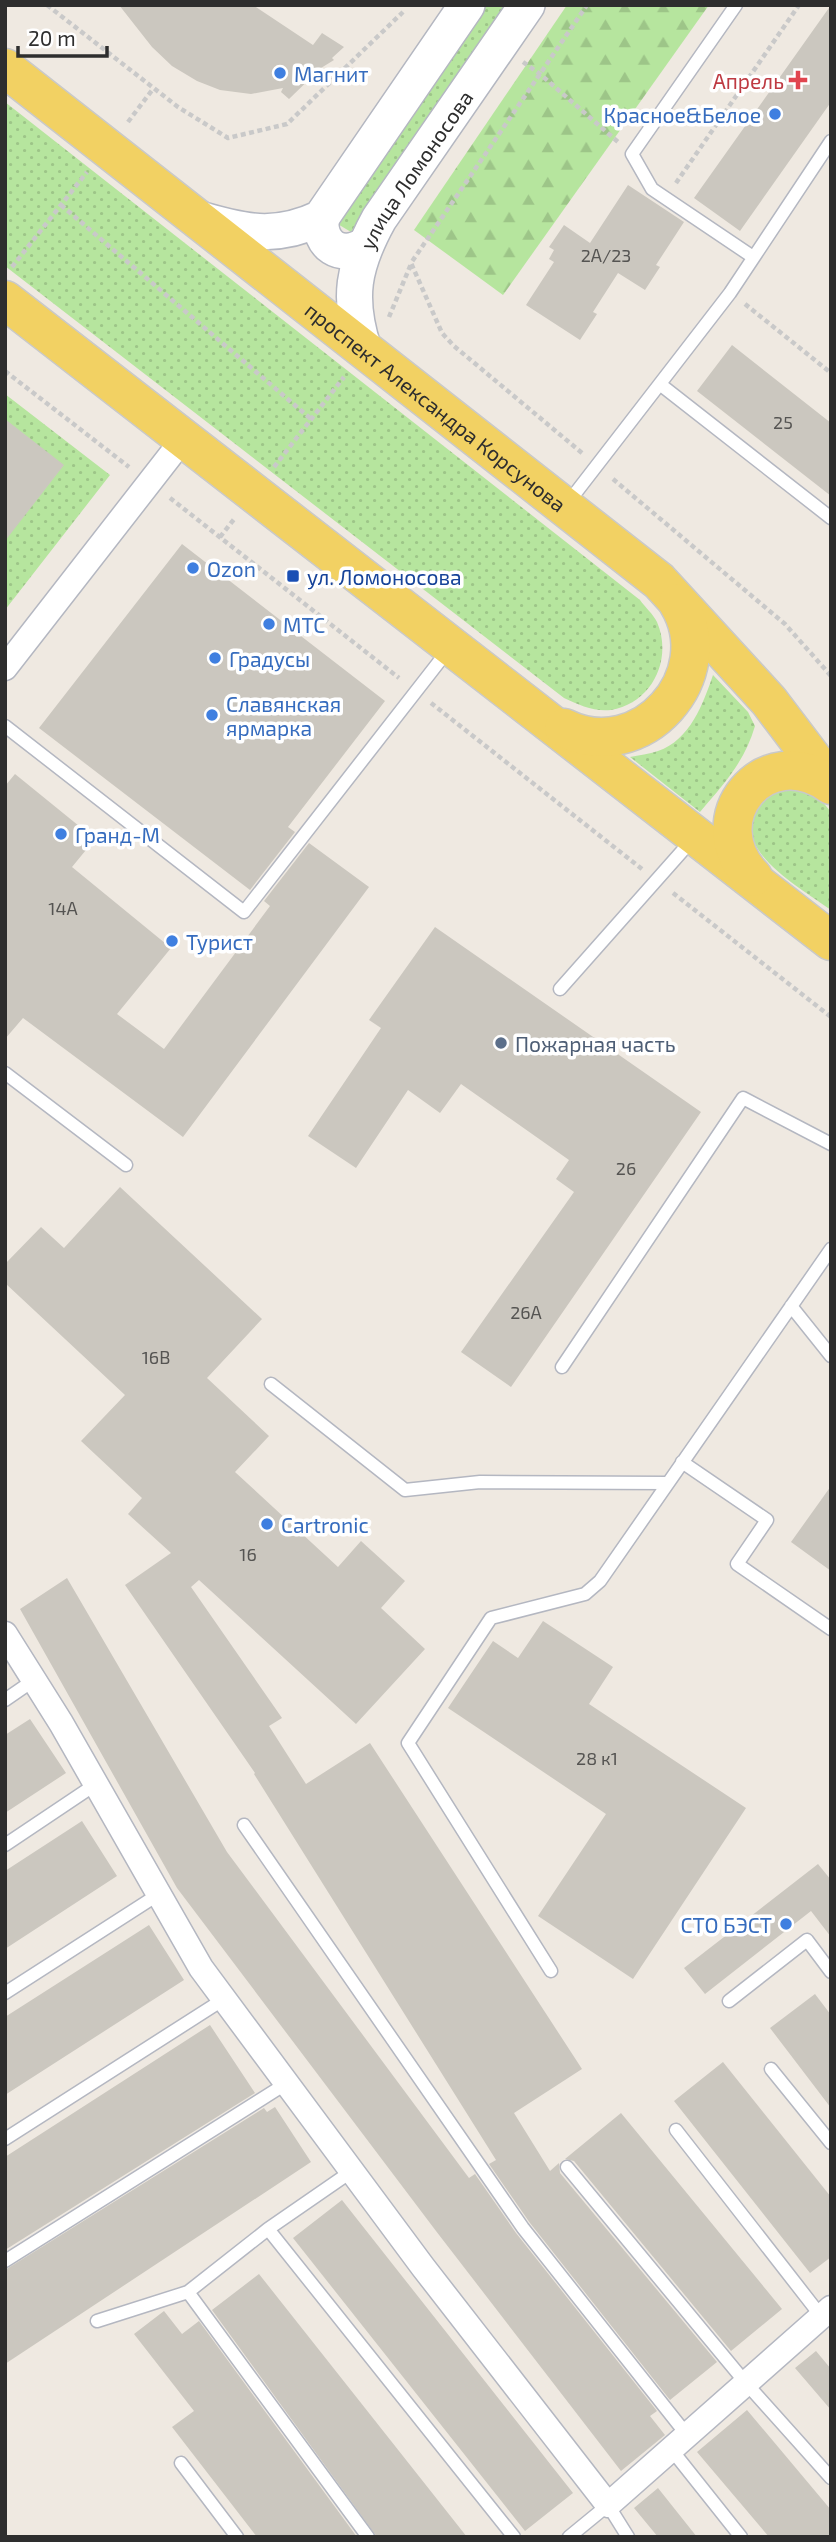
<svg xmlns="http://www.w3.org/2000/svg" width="836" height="2542" font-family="'Exo 2',sans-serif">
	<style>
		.grass { fill: url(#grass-dots) }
		.forest { fill: url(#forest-firs) }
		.building { fill: #cbc7bf }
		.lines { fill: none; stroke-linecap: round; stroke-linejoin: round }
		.service-casing { stroke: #b4b7c1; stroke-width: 15 }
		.minor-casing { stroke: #b4b7c1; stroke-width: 27 }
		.secondary-casing { stroke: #b4b7c1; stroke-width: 38 }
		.primary-casing { stroke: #c9c9c9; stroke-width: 41 }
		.path { stroke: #c9c9c9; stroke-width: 4.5; stroke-dasharray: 5 3.5; stroke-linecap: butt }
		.service { stroke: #fff; stroke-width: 12 }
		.minor { stroke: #fff; stroke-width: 24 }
		.secondary { stroke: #fff; stroke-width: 35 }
		.primary { stroke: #f2d163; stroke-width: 38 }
		.shop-dot { fill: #3f7fe0; stroke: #fff; stroke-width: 2.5 }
		.health-dot { fill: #e0444e; stroke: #fff; stroke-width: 2.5 }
		.transit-dot { fill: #1a4fb4; stroke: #fff; stroke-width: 2.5 }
		.service-dot { fill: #5c6f8a; stroke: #fff; stroke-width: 2.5 }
		.labels { text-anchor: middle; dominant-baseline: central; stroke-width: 7; stroke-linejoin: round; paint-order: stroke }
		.number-label { font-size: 18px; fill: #555452 }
		.shop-label { font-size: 21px; fill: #366cbe; stroke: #fff; text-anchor: start }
		.health-label { font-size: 21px; fill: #be3a42; stroke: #fff; text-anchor: end }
		.street-label { font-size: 21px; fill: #2e2e2e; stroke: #fff }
		.transit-label { font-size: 21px; fill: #164399; stroke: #fff; text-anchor: start }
		.service-label { font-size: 21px; fill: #4e5e75; stroke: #fff; text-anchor: start }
	</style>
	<defs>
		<pattern id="grass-dots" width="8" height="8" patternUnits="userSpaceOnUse" patternTransform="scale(1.75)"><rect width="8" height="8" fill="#b6e59e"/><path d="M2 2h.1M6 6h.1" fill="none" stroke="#9dc588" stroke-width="1.8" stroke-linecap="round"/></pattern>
		<pattern id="forest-firs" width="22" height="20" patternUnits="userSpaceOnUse" patternTransform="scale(1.75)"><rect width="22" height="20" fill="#b6e59e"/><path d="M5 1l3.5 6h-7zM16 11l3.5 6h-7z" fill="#9dc588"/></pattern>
	</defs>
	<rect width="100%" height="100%" fill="#efe9e1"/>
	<!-- grass -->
	<path class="grass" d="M486,5H507L351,232L336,223Z
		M5,102L640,600C645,607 653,614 657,622C673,659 652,703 611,710C594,712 579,705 564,698L5,266Z
		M5,394L110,475L5,610Z
		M713,675L748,712L755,726C745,761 724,784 700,812L630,757C639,755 649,754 658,751C690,740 703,704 713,675Z
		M792,787L821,800L831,812V910C804,890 728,849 757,808C766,794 776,790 792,787Z"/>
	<!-- forest -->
	<path class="forest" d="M567,5H709L503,295L414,230Z"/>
	<!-- building -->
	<path class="building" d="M119,5H253L313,45L322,33L344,47L332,58L334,60L321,68L289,99L281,92L283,88L251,94L220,90L197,81L172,66L152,47Z
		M831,5V102L740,231L694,198Z
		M628,185L684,222L656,265L660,267L645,290L618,273L593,312L597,314L580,340L526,305L554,262L549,259L554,250L549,247L564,225L590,243Z
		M732,345L831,423V496L697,391Z
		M5,419L64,465L5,541Z
		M182,544L385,701L288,827L295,832L250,890L39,728Z
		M15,774L95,839L72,867L171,948L117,1014L164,1049L270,906L264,901L309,843L369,887L183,1137L23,1018L5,1039V786Z
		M435,927L701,1112L511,1387L461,1352L574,1192L556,1179L569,1160L461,1084L440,1113L408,1090L356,1168L308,1136L381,1028L369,1020Z
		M120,1187L262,1319L207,1378L269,1436L235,1472L338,1567L361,1541L405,1581L381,1608L425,1649L356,1724L199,1580L191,1587L282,1718L269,1726L306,1784L370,1743L582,2069L514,2113L550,2171L559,2163L560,2173L717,2362L670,2400L530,2223L489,2164L496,2160L254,1774L255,1773L125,1585L171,1553L128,1514L142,1498L81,1441L125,1395L5,1283V1264L41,1227L64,1248Z
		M831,1486V1571L791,1542Z
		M67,1578L227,1852L469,2178L475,2174L516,2233L657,2411L650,2416L665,2435L621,2471L436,2231L177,1888L20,1609Z
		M543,1621L613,1667L589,1704L746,1808L633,1979L538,1916L606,1814L448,1708L493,1641L518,1658Z
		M30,1719L66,1773L5,1813V1735Z
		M82,1821L117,1876L5,1949V1871Z
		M818,1864L831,1880V1937L811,1911L705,1994L684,1968Z
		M149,1925L184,1980L5,2095V2017Z
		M815,1994L831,2015V2108L770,2028Z
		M210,2025L255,2093L5,2250V2157Z
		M723,2062L831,2197V2257L810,2273L674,2101Z
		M275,2107L311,2162L5,2364V2270L264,2108L267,2112Z
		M621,2113L782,2309L731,2351L574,2161L565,2159Z
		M342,2200L573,2493L525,2531L293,2238Z
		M259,2274L467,2537H377L212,2310Z
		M164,2311L182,2334L199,2321L357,2537H257L172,2427L194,2411L134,2334Z
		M816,2351L831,2369V2410L795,2368Z
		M747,2410L831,2510V2537H769L697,2452Z
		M658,2488L697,2537H658L634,2508Z"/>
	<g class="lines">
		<defs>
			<path id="service" d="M736,5L632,154L652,189L753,257
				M661,385L831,518
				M567,504L730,293L831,141
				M5,726L244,912L449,649
				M560,989L692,840
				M5,1073L126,1165
				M791,1306L831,1356
				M562,1367L743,1098L831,1144
				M271,1384L405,1490L480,1482L667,1483
				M682,1462L767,1520L737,1564L831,1629
				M5,1700L34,1680
				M244,1825L523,2228L687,2435
				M5,1845L96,1784
				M551,1971L408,1743L491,1618L585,1594L600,1581L831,1249
				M5,1993L159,1894
				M729,2001L807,1940L831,1972
				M771,2069L831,2143
				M676,2130L821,2316
				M5,2139L224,1999
				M567,2167L745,2382L831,2478
				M268,2229L514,2537
				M5,2261L287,2083
				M188,2292L368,2537
				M97,2321L188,2292L268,2229L352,2171
				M671,2449L741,2537
				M181,2463L237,2537
				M569,2537L608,2505L628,2537"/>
			<path id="minor" d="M5,668L184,438
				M5,1634L61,1723L201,1968L423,2267L608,2505L831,2308"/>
			<g id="secondary">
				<path d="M196,218C243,232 275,240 321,218L467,5"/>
				<path d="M321,218C319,246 340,259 364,246"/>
				<path id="s1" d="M364,350C347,298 353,266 379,219L527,5"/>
			</g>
			<g id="primary">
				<path id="s2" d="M5,68L659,581L769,701L831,783"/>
				<path d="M5,300L831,941"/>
				<path d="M564,728C641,766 722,676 678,603"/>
				<path d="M753,877C698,820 764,737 831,785"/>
			</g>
		</defs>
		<!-- service casing -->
		<use href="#service" class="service-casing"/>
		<!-- minor casing -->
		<use href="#minor" class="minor-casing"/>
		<!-- secondary casing -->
		<use href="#secondary" class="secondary-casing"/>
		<!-- primary casing -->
		<use href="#primary" class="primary-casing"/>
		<!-- path -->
		<path class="path" d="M47,5L178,107L228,138L287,124L403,12
			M523,62L540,74L618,142
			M128,122L153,89
			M676,183L799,5
			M61,205L311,419
			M12,267L87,172
			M745,304L831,373
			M389,317L411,264
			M5,371L129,467
			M582,453L454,346L442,333L411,263L587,5
			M274,467L344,377
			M613,479L785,624L831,676
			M170,498L399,678
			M220,537L235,518
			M431,703L642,869
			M673,893L831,1017"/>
		<!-- service -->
		<use href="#service" class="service"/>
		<!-- minor -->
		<use href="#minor" class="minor"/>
		<!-- secondary -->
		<use href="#secondary" class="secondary"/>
		<!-- primary -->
		<use href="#primary" class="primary"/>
	</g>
	<!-- markers -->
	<g class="shop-dot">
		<circle cx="280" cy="73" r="7"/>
		<circle cx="775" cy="114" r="7"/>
		<circle cx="193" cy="568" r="7"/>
		<circle cx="269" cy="624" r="7"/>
		<circle cx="215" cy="658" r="7"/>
		<circle cx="212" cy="715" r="7"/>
		<circle cx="61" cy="834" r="7"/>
		<circle cx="172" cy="941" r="7"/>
		<circle cx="267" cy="1524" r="7"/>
		<circle cx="786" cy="1924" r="7"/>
	</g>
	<path class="health-dot" d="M794.5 69.5h7v7h7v7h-7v7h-7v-7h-7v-7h7z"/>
	<rect class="transit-dot" x="286" y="569" width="14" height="14" rx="3.5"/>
	<circle class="service-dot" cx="501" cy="1043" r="7"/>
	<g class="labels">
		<!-- number labels -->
		<g class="number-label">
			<text x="606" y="255">2А/23</text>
			<text x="783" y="422">25</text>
			<text x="63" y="908">14А</text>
			<text x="626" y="1168">26</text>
			<text x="526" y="1312">26А</text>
			<text x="156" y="1357">16В</text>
			<text x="248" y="1554">16</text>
			<text x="597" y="1758">28 к1</text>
		</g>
		<!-- shop labels -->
		<g class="shop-label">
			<text x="294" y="73">Магнит</text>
			<text x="761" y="114" text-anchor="end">Красное&amp;Белое</text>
			<text x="207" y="568">Ozon</text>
			<text x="283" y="624">МТС</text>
			<text x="229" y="658">Градусы</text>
			<text x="226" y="703">Славянская<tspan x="226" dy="24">ярмарка</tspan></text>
			<text x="75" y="834">Гранд-М</text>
			<text x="186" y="941">Турист</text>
			<text x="281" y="1524">Cartronic</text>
			<text x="772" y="1924" text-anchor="end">СТО БЭСТ</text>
		</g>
		<!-- health labels -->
		<g class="health-label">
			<text x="784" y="80">Апрель</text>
		</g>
		<!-- street labels -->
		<g class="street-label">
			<text stroke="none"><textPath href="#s1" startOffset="198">улица Ломоносова</textPath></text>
			<text stroke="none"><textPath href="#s2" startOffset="548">проспект Александра Корсунова</textPath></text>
		</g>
		<!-- transit labels -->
		<g class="transit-label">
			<text x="307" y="576">ул. Ломоносова</text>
		</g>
		<!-- service labels -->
		<g class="service-label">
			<text x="515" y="1043">Пожарная часть</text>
		</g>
	</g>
	<!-- border -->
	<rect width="836" height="2542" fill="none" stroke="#2e2e2e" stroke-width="14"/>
	<!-- scale -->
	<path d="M18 46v10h89v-10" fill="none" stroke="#2e2e2e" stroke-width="3.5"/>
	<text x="28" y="46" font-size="21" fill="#2e2e2e" stroke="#ffffff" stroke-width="5" paint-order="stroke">20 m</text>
</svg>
